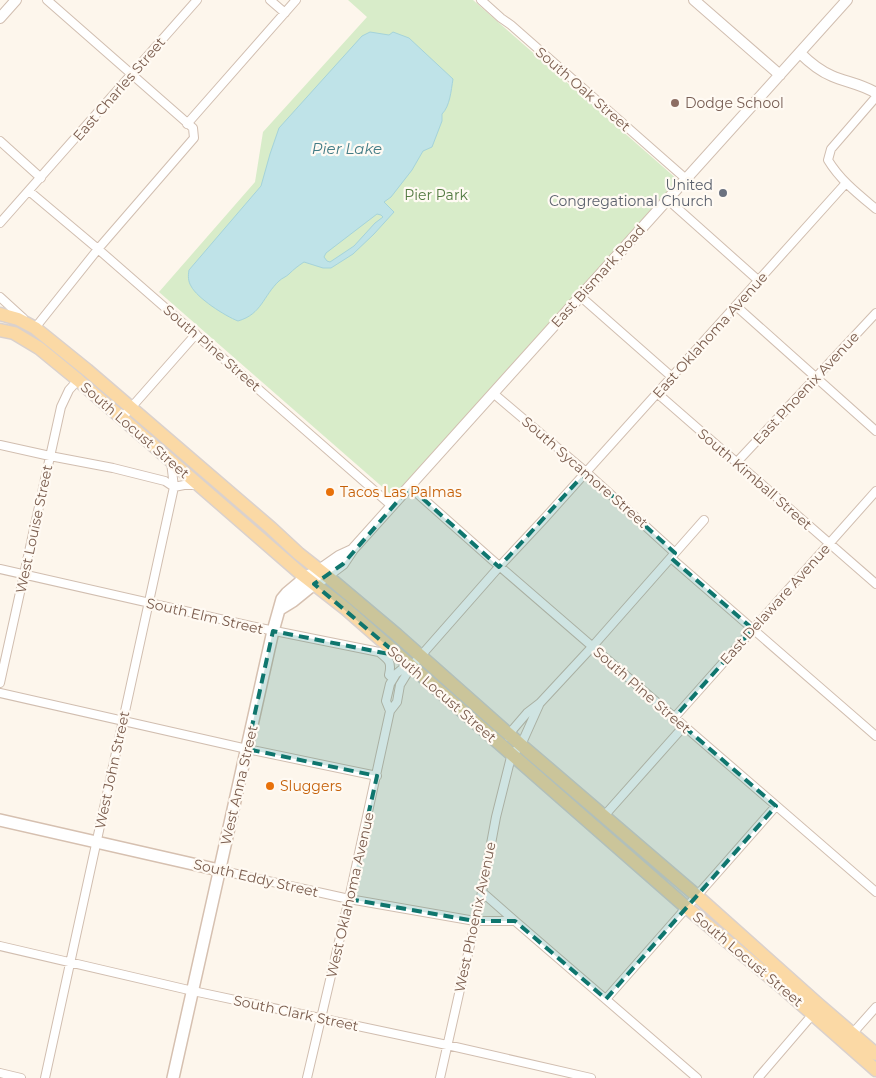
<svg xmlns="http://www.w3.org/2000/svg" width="876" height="1078" font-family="Montserrat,sans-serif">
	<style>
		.green { fill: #d8ecc9 }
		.water { fill: #bfe3e8; stroke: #a5d3da; fill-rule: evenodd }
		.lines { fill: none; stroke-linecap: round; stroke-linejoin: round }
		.minor-casing { stroke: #d1beb0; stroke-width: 10 }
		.tertiary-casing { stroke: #d1beb0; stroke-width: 12 }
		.secondary-casing { stroke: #d6c0b0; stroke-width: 14 }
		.primary-casing { stroke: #dad1cd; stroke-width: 15 }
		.minor { stroke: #fff; stroke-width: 8 }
		.tertiary { stroke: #fff; stroke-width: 10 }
		.secondary { stroke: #fff; stroke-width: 11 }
		.primary { stroke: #fbd9a5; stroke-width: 12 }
		.marked { fill: #0f766e; fill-opacity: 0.2; stroke: #0f766e; stroke-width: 4; stroke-dasharray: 10 6; stroke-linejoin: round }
		.education-dot { fill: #8d6e63; stroke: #fffaf3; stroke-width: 2 }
		.worship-dot { fill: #6b7280; stroke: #fffaf3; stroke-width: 2 }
		.food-dot { fill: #e8710a; stroke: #fffaf3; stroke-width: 2 }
		.labels { text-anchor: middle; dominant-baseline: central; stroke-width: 4.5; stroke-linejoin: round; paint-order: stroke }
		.street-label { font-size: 14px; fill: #7a5c4d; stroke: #fffaf3 }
		.education-label { font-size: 14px; fill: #785e54; stroke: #fffaf3; text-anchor: start }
		.worship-label { font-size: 14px; fill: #5b616d; stroke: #fffaf3; text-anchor: end }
		.park-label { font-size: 14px; fill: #537a41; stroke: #fffaf3 }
		.food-label { font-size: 14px; fill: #c56008; stroke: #fffaf3; text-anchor: start }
		.water-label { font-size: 15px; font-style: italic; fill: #437c86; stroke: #fffaf3 }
	</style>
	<rect width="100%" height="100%" fill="#fdf6ec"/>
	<!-- green -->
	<path class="green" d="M348,0H473L678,180L395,498L159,292L255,182L263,132L367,17Z"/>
	<!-- water -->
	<path class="water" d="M370,32L389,35L393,32L409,38L453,79C451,91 450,106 442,114V121L432,147L423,151L412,170L391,197L384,202L394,212L374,234L353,254L331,268H323L304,262C298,266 294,269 289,274C286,277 282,278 279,281C263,296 262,314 238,321C225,316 197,298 191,286C188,281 188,276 189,270L261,186L270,154L279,128L362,36ZM377,214L381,215L383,217L375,223L354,246L330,262L327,261L324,257L326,253Z"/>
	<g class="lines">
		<defs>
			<path id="minor" d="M270,0L285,13
				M481,0L501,18L511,25L686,179
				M876,97L831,149L828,160C840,180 858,194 876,209
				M187,124L296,0
				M0,141L41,178
				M29,191L98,249L392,506
				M667,199L759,281
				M0,223L197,0
				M580,296L672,377
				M0,297L23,318
				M736,306L876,431
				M33,327L35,328L98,249L194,138L193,128L47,0
				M493,393L586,472L675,553
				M657,393L876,584
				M122,418L196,334
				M0,445L50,456L113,468L165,481L174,487L184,485H198
				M737,462L876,313
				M410,487L490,558L876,892
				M671,558L876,736
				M0,569L260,628L379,652C389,660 392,662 389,675L393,679
				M0,683L61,407L69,390L78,380
				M0,693L247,749L377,776
				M390,711L386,701L390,684L396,674L402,669L411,667
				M674,718L876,491
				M509,737V734L527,713L540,703L592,647L704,520
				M512,755L521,745L539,705
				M604,816L684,726
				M219,870L349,899L475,921H515L697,1078
				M482,892L515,921
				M0,946L193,991L447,1045L591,1078
				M606,999L776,806
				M852,1034L876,1007
				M0,1073L21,1078
				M45,1078L174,487L171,462
				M307,1078L349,899L390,711L397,702L400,685L411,667L499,567L543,520L846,183
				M440,1078L482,892L496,817L512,753
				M758,1078L813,1014"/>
			<path id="tertiary" d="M694,0L780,75
				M0,18L16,0
				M800,53C809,62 820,71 832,76C846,82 862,84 876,93
				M319,570L339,556L352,550
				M327,576L343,564L353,549L847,0"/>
			<path id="secondary" d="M280,609L293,601L314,584L327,576
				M0,820L219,870
				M173,1078L273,631L282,599L287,593L306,577L312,574"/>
			<path id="primary" d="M0,314L18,319L35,328L87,370L271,528L299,554L327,576L397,635L521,745L697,896L818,1004L876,1054
				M0,330L14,333L39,348L78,380L300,573L346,609L686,907L784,989L876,1070"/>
		</defs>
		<!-- minor casing -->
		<use href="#minor" class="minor-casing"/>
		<!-- tertiary casing -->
		<use href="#tertiary" class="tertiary-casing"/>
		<!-- secondary casing -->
		<use href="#secondary" class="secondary-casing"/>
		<!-- primary casing -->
		<use href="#primary" class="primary-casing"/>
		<!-- minor -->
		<use href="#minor" class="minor"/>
		<!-- tertiary -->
		<use href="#tertiary" class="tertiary"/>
		<!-- secondary -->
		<use href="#secondary" class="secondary"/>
		<!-- primary -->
		<use href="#primary" class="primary"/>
	</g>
	<!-- marked area -->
	<path class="marked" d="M586,472L675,553L671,558L753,629L674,718L776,806L606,999L515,921H475L349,899L377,776L247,749L273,631L399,656L314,584L343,564L410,487L499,567Z"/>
	<!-- markers -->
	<circle class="education-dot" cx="675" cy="103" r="5"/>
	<circle class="worship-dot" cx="723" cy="193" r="5"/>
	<g class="food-dot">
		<circle cx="330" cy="492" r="5"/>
		<circle cx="270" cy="786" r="5"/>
	</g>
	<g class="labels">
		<!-- street labels -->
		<g class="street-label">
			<text transform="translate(119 89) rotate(-49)">East Charles Street</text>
			<text transform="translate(583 89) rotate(41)">South Oak Street</text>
			<text transform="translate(598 276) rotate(-48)">East Bismark Road</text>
			<text transform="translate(710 335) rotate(-48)">East Oklahoma Avenue</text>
			<text transform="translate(212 348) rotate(41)">South Pine Street</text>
			<text transform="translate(806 388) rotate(-47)">East Phoenix Avenue</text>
			<text transform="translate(135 430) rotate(41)">South Locust Street</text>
			<text transform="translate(585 472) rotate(41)">South Sycamore Street</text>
			<text transform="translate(755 479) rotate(41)">South Kimball Street</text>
			<text transform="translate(34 529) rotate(-78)">West Louise Street</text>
			<text transform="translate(775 604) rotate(-48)">East Delaware Avenue</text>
			<text transform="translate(205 616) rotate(13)">South Elm Street</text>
			<text transform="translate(642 690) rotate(41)">South Pine Street</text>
			<text transform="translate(442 694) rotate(41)">South Locust Street</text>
			<text transform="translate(112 770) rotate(-78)">West John Street</text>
			<text transform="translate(239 785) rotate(-77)">West Anna Street</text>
			<text transform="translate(256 878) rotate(13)">South Eddy Street</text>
			<text transform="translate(350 895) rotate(-77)">West Oklahoma Avenue</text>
			<text transform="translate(475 917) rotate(-78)">West Phoenix Avenue</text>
			<text transform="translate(748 959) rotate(40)">South Locust Street</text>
			<text transform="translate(296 1013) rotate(12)">South Clark Street</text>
		</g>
		<!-- education labels -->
		<g class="education-label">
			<text x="685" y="103">Dodge School</text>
		</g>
		<!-- worship labels -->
		<g class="worship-label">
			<text x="713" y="185">United<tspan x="713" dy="16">Congregational Church</tspan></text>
		</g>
		<!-- park labels -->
		<g class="park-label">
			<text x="436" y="195">Pier Park</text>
		</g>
		<!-- food labels -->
		<g class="food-label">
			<text x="340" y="492">Tacos Las Palmas</text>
			<text x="280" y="786">Sluggers</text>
		</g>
		<!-- water labels -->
		<g class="water-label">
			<text x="347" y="148">Pier Lake</text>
		</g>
	</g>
</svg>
